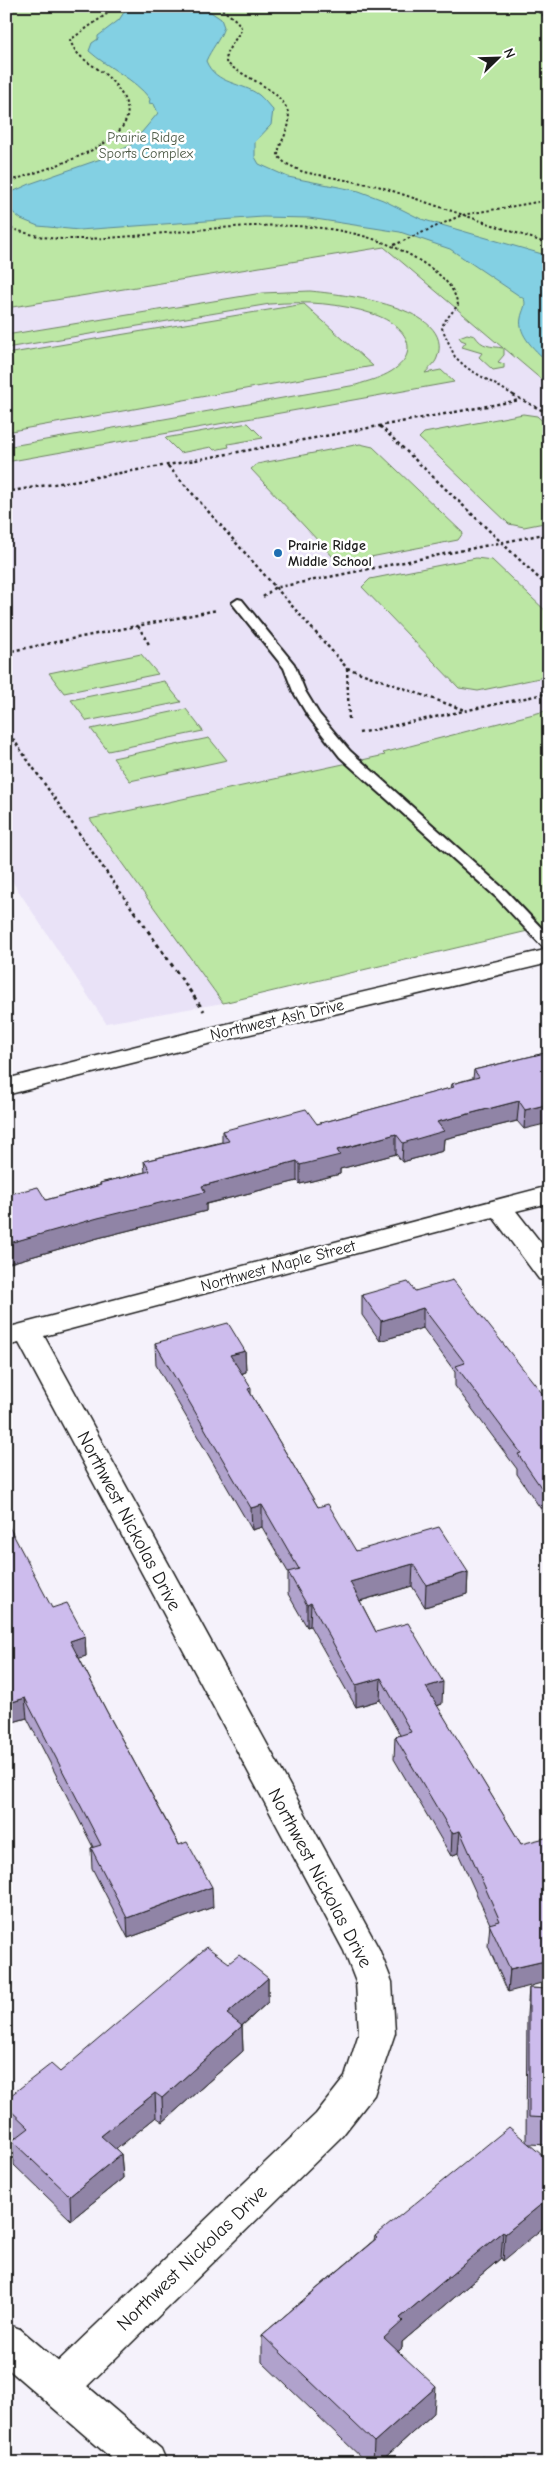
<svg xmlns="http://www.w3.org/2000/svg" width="555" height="2469" font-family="'Comic Neue',sans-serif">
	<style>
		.built { fill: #e9e2f7 }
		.green { fill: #bce7a4; stroke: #6c8260 }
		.water { fill: #83d0e3; stroke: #5a8893 }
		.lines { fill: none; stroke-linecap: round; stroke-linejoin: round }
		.lane-casing { stroke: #1c1c1c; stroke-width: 4 }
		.street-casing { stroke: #1c1c1c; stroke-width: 3 }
		.secondary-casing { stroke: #1c1c1c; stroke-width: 3 }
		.path-far2 { stroke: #1c1c1c; stroke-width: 2; stroke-dasharray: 2.5 2.5; stroke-linecap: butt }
		.path-far1 { stroke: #1c1c1c; stroke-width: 2.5; stroke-dasharray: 3 3; stroke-linecap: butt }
		.path { stroke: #1c1c1c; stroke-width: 3; stroke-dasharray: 4 4; stroke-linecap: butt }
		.lane { fill: #fff; fill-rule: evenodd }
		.street { fill: #fff; fill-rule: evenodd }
		.secondary { fill: #fff; fill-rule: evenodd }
		.wall { fill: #b0a2cc; stroke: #1c1c1c }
		.shaded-wall { fill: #9084a6; stroke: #1c1c1c }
		.building { fill: #cdbced; stroke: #1c1c1c }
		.poi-dot { fill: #1f6fb2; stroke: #fff; stroke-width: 2 }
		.labels { text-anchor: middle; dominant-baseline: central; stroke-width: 5; stroke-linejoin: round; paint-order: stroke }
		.far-park-label { font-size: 14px; fill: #4c5945; stroke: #fff }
		.far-poi-label { font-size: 14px; font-weight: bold; fill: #1c1c1c; stroke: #fff; text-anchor: start }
		.street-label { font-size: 16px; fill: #1c1c1c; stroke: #fff }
		.near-street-label { font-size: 19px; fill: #1c1c1c; stroke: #fff }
	</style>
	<rect width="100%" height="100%" fill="#f5f2fb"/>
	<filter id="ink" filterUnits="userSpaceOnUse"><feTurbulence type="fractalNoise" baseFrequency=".02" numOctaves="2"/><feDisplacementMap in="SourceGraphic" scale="10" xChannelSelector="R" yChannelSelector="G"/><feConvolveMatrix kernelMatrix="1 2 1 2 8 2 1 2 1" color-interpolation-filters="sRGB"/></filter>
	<g filter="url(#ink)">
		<!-- built -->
		<path class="built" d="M384,247L549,386V720L91,819L223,1003L106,1023L6,872V308Z"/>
		<!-- green -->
		<path class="green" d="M6,6H549V386L504,348V355L498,362L504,364V368L493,370L479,357L482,353L462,347L466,342L461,340L459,337L467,334L475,336C482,347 490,346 503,348L384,247L6,308Z
			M310,291C340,294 457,306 437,358C435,364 429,368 425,373L441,370L454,382L6,462V447L356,385C368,381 381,378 392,371C425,349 401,323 373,314C340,303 305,301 270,304L6,348V335L262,293Z
			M304,304L373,366L6,432V354Z
			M523,414L537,416L549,427V522L524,527L509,524L419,438L424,433Z
			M248,423L263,438L228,444L229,447L214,450L211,447L180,453L165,438Z
			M360,444L373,447L463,533L458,540L350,561L335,559L251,469L257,464Z
			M476,558L492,560L549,614V676L478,691L459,688L362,587L370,579Z
			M141,654L158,674L64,693L49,673Z
			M164,681L181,702L87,721L71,700Z
			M186,709L203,731L108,751L91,729Z
			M549,710V926L223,1003L90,819L385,755L383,753Z
			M209,738L227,760L130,781L113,758Z"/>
		<!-- water -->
		<path class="water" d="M128,6H202L221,19L224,27C220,40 211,49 206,61C216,85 242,82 259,95C264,99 268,105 273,110L271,125L255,142V157L259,164L288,177L359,191L383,200L421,219L549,256V363C537,352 517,335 521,318C522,311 527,305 524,299L450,249L400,232L309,218L263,217L79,230L38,226L21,219L6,207L7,198L12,192L32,183L112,155L131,145L158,113L154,104L149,103L150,99C134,78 109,69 89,51L92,43L98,39V36L119,20Z"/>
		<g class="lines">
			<defs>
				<path id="lane" d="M238,599L242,600L294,664L305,691L319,714L350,751L506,891L549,936V949L544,948L496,897L340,757L308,716L293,691L284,668L232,603Z"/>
				<path id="street" d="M549,1186V1203L516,1211L549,1253V1282L539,1279L493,1217L44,1336L379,1949L392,1982L395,2033L374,2095L342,2136L73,2400L59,2405L45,2400L39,2387L45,2374L316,2114L345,2077L359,2033L356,1982L344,1951L19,1343L6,1346V1328Z"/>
				<path id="secondary" d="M549,949V963L191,1048L6,1095V1079L188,1033Z
					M6,2324L20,2329L161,2449L167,2463H117L6,2367Z"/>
			</defs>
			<!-- lane casing -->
			<use href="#lane" class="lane-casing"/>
			<!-- street casing -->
			<use href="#street" class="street-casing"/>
			<!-- secondary casing -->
			<use href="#secondary" class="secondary-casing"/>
			<!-- path-far2 -->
			<path class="path-far2" d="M218,6L237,21L242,29L227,52L226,62C244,79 287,90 289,118C290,132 278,143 278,156L285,163L303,172L378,186L549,244
				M530,6L549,19
				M6,183C36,171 114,152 126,120C132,106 120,90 110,79C97,65 77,61 70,40L108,13L111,6
				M6,227C25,233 45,239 65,239C181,241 324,194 426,265C441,275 454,286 458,305L444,322L442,328L455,357L467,368L515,396
				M394,245L462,215L549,200"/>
			<!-- path-far1 -->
			<path class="path-far1" d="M513,395L549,414
				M380,426L549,588
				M168,466L347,668L467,711
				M6,492L168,465L520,400
				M263,597L274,588L549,533
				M138,626L150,646
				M6,652L217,610
				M347,668L349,720
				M6,729L135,913
				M359,733L549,693"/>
			<!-- path -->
			<path class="path" d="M134,911L204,1011"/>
			<!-- lane -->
			<use href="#lane" class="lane"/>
			<!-- street -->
			<use href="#street" class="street"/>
			<!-- secondary -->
			<use href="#secondary" class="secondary"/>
		</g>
		<!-- wall -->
		<path class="wall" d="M549,1052L524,1129L517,1121L444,1139L443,1151L402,1162L396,1154L340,1169V1174L300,1184L297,1181L206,1204V1211L98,1238L6,1264V1195L46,1200L100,1185V1183L145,1172L144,1161L222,1142V1131L317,1124L451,1088L452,1084L473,1078L474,1070Z
			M415,1291L549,1402V1521L517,1474V1469L455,1386V1372L423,1328L380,1341L362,1315V1295Z
			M155,1343L245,1351L246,1372L241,1374L251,1388V1394L318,1507L356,1551L468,1572L467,1594L425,1607L412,1586L360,1601L376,1632L442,1704L437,1706L521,1844L508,1992L488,1946L490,1924L458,1853L451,1856L394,1759L395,1737L400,1735L380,1700L356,1707L310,1626L307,1627L288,1594V1572L262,1527L252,1530L156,1365Z
			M52,1608L85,1636L86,1656L79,1658L107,1712L213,1907L128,1938L92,1868L91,1848L93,1847L27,1718L6,1724Z
			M229,1963L268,1978V2002L242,2026L243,2051L163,2122L156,2117L116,2149L121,2154L123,2178L71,2220L14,2165L12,2141L16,2138L6,2128V2099L60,2072Z
			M529,1988L549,1989V2145L529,2144L503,2261L501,2258L402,2342V2348L398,2352L434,2413L379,2463H367L262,2362V2335L374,2240L375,2236L526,2142L527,2015Z"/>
		<!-- shaded-wall -->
		<path class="shaded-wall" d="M519,1101L517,1121L444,1139L443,1151L402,1162L403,1143L437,1122Z
			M549,1104V1123L524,1129L525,1110Z
			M396,1134V1154L340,1169V1174L300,1184V1165L337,1150Z
			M297,1161V1181L206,1204V1211L98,1238L6,1264V1244L202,1186Z
			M423,1308V1328L380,1341L381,1321Z
			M245,1351L246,1372L230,1377V1355Z
			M262,1505V1527L252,1530L251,1508Z
			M413,1564L412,1586L349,1604L350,1582Z
			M468,1572L467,1594L425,1607L426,1585Z
			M311,1603L310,1626L307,1627V1605Z
			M85,1636L86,1656L71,1661L70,1641Z
			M381,1678L380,1700L356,1707V1685Z
			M443,1682L442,1704L425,1710L426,1687Z
			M25,1698L27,1718L6,1724V1704Z
			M460,1831L458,1853L451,1856L452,1833Z
			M212,1887L213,1907L128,1938L127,1918Z
			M549,1960V1981L508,1992L510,1969Z
			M268,1978V2002L227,2039V2014Z
			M242,2026L243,2051L163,2122L162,2098Z
			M155,2093L156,2117L103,2160L101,2136Z
			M121,2154L123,2178L71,2220L70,2196Z
			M549,2198V2223L503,2261L505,2234Z
			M503,2231L501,2258L402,2342V2348L383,2365L384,2338L400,2318Z
			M436,2387L434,2413L379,2463H373L374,2442Z"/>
		<!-- building -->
		<path class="building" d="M549,1052V1104L525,1110L519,1101L437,1122L444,1131L403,1143L396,1134L337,1150L340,1155L300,1165L297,1161L202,1186L205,1192L98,1218L6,1244V1195L38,1187L46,1200L101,1185L100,1183L150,1171L144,1161L229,1141L222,1131L306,1109L317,1124L454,1087L452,1084L479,1077L474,1070Z
			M453,1280L549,1402V1499L518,1454L521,1453L456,1366L465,1363L423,1308L381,1321L362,1295L408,1282L415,1291Z
			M228,1323L245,1351L230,1355L251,1388L248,1389L318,1507L328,1504L356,1551L439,1527L468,1572L426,1585L413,1564L350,1582L376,1632L408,1623L443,1682L426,1687L521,1844L549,1837V1960L510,1969L489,1924L500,1921L460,1831L452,1833L395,1737L411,1732L381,1678L356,1685L311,1603L307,1605L288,1572L299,1569L262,1505L251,1508L155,1343Z
			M6,1521L52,1608L67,1603L85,1636L70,1641L107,1712L179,1845L187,1842L212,1887L127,1918L91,1848L101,1845L25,1698L6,1704Z
			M207,1947L229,1963L239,1955L268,1978L227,2014L242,2026L162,2098L155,2093L101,2136L121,2154L70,2196L12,2141L29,2128L6,2106V2099L51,2064L60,2072Z
			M529,1988L549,1989V2118L529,2117Z
			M509,2127L549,2161V2198L505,2234L503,2231L400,2318L403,2321L384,2338L436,2387L374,2442L262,2335L377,2238L375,2236Z
			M482,2456L490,2463H475Z"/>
	</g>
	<!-- markers -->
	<circle class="poi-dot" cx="278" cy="553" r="5"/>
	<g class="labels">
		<!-- far-park labels -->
		<g class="far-park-label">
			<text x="146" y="137">Prairie Ridge<tspan x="146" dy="16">Sports Complex</tspan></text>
		</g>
		<!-- far-poi labels -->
		<g class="far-poi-label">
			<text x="288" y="545">Prairie Ridge<tspan x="288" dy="16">Middle School</tspan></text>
		</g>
		<!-- street labels -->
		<g class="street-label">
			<text transform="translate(277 1020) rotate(-13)">Northwest Ash Drive</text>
			<text transform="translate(278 1266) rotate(-15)">Northwest Maple Street</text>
		</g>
		<!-- near-street labels -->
		<g class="near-street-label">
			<text transform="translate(129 1521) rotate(62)">Northwest Nickolas Drive</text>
			<text transform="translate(320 1878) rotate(62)">Northwest Nickolas Drive</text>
			<text transform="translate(192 2258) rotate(-44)">Northwest Nickolas Drive</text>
		</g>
	</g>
	<!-- margin -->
	<rect width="555" height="2469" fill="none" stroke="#fff" stroke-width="25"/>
	<rect x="12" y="12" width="530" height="2444" fill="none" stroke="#1c1c1c" stroke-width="2" filter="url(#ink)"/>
	<!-- north arrow -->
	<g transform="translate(498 58) rotate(67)" stroke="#ffffff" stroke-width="4" paint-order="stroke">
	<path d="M0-4L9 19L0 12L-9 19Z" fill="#1c1c1c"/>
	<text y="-8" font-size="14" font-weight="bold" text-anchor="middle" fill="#1c1c1c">N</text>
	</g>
</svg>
